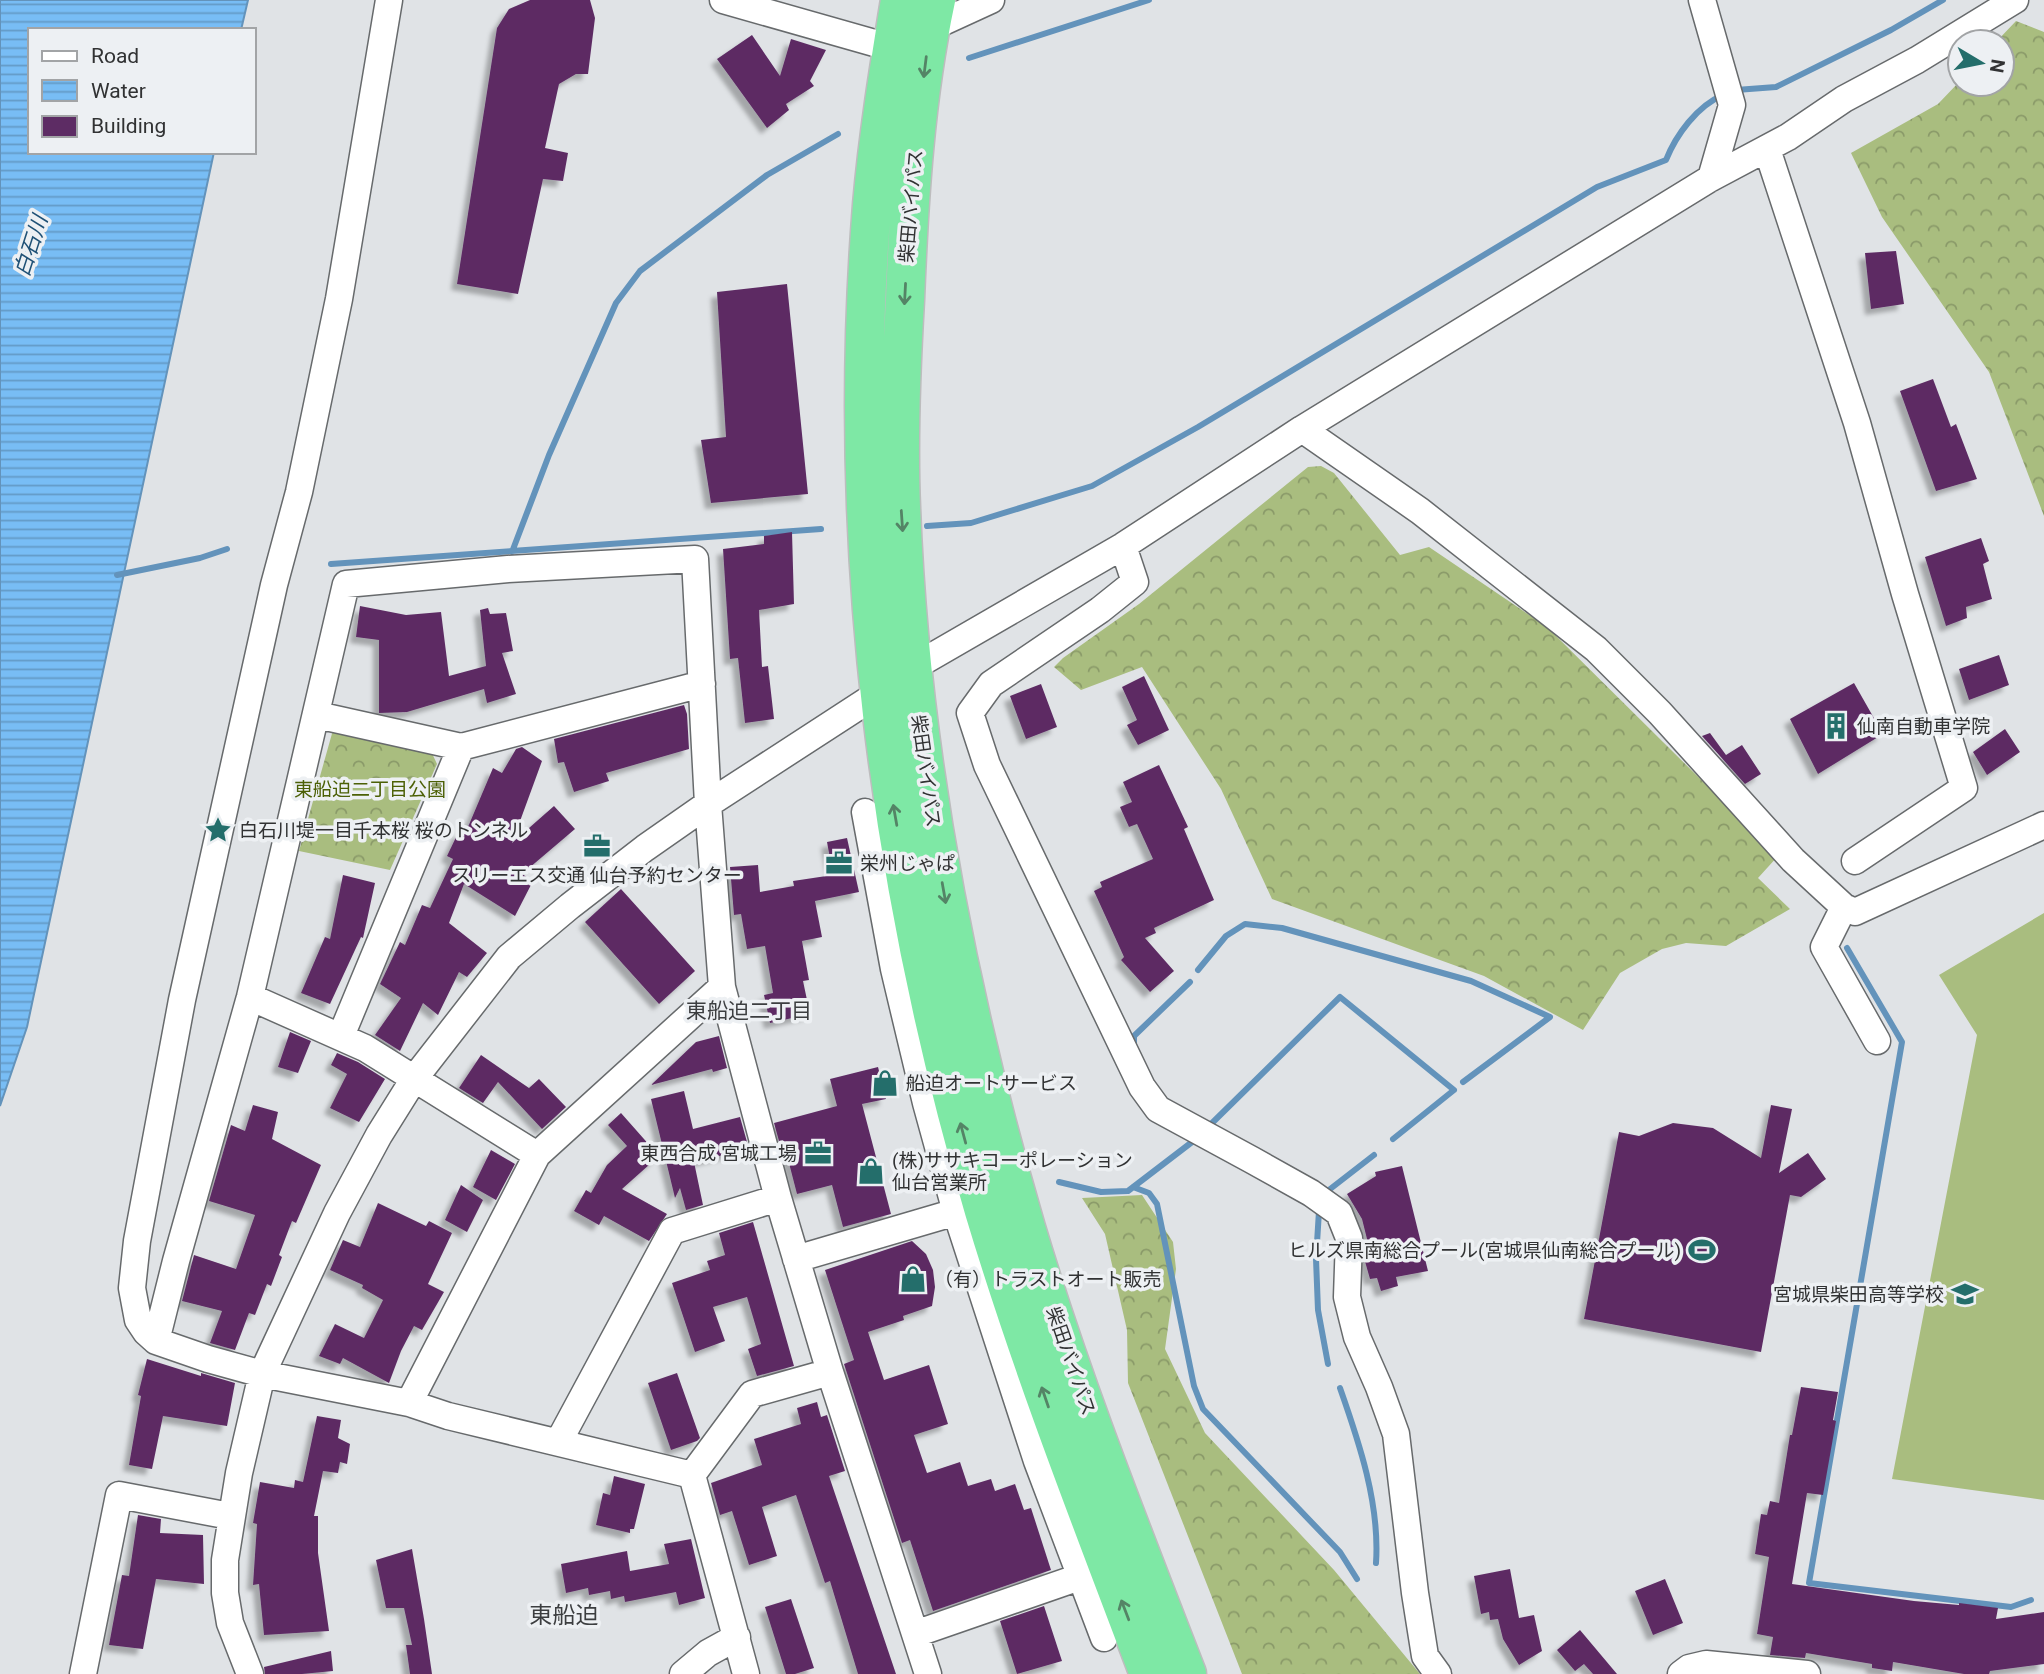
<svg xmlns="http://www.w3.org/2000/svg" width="2044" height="1674" font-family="Roboto,'Noto Sans JP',sans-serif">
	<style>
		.forest { fill: url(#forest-crowns) }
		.pitch { fill: #a9bd7f }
		.water { fill: url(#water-rules); stroke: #6393bb; stroke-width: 2 }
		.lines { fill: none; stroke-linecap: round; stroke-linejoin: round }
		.stream { stroke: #6393bb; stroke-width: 6 }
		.building { fill: #5d2c64; filter: url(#shadow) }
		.minor-casing { stroke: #676a6c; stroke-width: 29 }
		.highway-casing { stroke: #bdbdbe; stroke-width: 41 }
		.minor { stroke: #fff; stroke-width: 26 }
		.highway { stroke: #7ee8a5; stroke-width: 38 }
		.oneway { stroke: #548466 }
		.labels { text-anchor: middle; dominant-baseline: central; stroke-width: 7; stroke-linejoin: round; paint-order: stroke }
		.street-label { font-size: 19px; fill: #313233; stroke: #edf0f3 }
		.poi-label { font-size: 19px; fill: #313233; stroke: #edf0f3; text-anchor: start }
		.park-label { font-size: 19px; fill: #4c6006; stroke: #edf0f3 }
		.water-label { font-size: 21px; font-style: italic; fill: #1f5176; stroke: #edf0f3 }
		.neighbourhood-label { font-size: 21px; fill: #3c3e40; stroke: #edf0f3 }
		.quarter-label { font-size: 23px; fill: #3c3e40; stroke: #edf0f3 }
	</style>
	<defs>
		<pattern id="forest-crowns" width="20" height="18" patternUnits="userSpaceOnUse" patternTransform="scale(1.75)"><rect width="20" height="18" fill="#a9bd7f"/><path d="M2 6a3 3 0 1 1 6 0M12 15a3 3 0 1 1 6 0" fill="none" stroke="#8a9a69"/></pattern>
		<pattern id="water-rules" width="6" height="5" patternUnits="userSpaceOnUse" patternTransform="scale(1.75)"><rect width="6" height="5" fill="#78bdf5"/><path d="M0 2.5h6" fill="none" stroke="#639ac7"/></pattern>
		<filter id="shadow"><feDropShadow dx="-6" dy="6" stdDeviation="2" flood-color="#0004"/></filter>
	</defs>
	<rect width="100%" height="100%" fill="#e0e3e6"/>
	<!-- forest -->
	<path class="forest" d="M2016,21L2044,32V516L1989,372L1882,217L1851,153L1938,104L1960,81V84H2002V42H1996Z
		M1321,466L1334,473L1400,555L1429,547L1547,627L1778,856L1758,878L1790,909L1726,946L1686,943L1662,949L1620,973L1583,1030L1484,976L1272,899L1221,789L1142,667L1081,690L1054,667L1063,658L1139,604L1308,467Z
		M333,730L430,749L437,764L390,870L299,851Z
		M1142,1195L1173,1242L1176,1269L1165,1349L1205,1433L1334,1570L1420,1674H1242L1128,1383L1127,1330L1105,1234L1082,1198Z"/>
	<!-- pitch -->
	<path class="pitch" d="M2044,913V1500L1892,1479L1977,1035L1939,975Z"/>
	<!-- water -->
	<path class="water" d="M0,0H248L241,30H30V152H214L27,1027L0,1106Z"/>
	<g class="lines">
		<!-- stream -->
		<path class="stream" d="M969,58L1149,0
			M1736,90L1776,87L1891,30L1943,0
			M927,526L971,523L1092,486L1198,427L1597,187L1666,160C1676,135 1697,106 1723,95
			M512,552L549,455L616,303L640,271L767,175L838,134
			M331,564L821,529
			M117,575L200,558L227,549
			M1847,948L1902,1042L1809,1583L2011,1607L2031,1600
			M1198,970L1226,936L1245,924L1282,928L1471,981L1550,1017L1463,1082
			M1134,1044V1036L1190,982
			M1208,1127L1340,997L1454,1090L1393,1139
			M1059,1182L1101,1192L1128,1191L1196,1139
			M1133,1187L1149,1193L1157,1204L1194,1386L1203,1409L1340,1552L1357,1579
			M1325,1193L1374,1155
			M1319,1211L1316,1259L1318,1310L1328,1364
			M1340,1388C1359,1442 1380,1504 1376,1563"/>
	</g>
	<!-- building -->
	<path class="building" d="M530,0H590L595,18L588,74H576L559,84L545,148L568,153L563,181L543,179L518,294L457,284L497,28L509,9Z
		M752,35L780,76L791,39L826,50L810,81L814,86L786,104L789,110L767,128L717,59Z
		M1896,251L1904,304L1871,309L1865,253Z
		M787,284L808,494L711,503L701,440L726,437L717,292Z
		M1933,379L1951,427L1956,424L1977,479L1936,491L1900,391Z
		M792,532L794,604L759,610L762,667L768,666L774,719L745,723L738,658L730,659L723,549L764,544V536Z
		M1981,538L1989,561L1983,564L1992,599L1966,607L1967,618L1946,626L1925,557Z
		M360,606L406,615L441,612L449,676L486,666L480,610L488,608L490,614L506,613L513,651L502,653L516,694L487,703L484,689L407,712L379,713V640L356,637Z
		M1999,655L2009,685L1969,700L1959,669Z
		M1144,676L1169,730L1138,745L1127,725L1137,720L1122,687Z
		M1854,683L1883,734L1818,774L1790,719Z
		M1041,684L1057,727L1026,739L1010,696Z
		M684,705L687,714L689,749L606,773L609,781L574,792L564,762L558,763L554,739Z
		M2005,729L2020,752L1987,775L1973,752Z
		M1710,733L1726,755L1742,745L1761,774L1745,784L1702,736Z
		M522,747L542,761L512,843L554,806L575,829L522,874L533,881L515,916L464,884L449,923L487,953L467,977L459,972L438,1015L423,1003L400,1051L375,1035L401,998L380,984L400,942L405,945L422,905L430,908L453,859L447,856L459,831L465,834L493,768L502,773L516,749Z
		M1159,765L1188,827L1184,829L1214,900L1154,928L1156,933L1145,938L1174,971L1150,992L1121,960L1124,957L1094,891L1102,887L1100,882L1153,859L1137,824L1129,827L1120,807L1132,802L1123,782Z
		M847,838L859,892L815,901L822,937L802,941L809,980L803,981L810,1014L770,1023L764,995L773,993L765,946L747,949L741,914L734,915L730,867L758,865L760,892L794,886L793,881L833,875L827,842Z
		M343,875L375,883L363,938L361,937L330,1004L301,993L325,937L330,939Z
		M621,889L695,971L659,1004L585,922Z
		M290,1032L311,1041L298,1073L278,1067Z
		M719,1036L727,1068L713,1072L712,1069L651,1085L696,1042Z
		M337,1053L358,1062L385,1079L359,1122L330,1108L347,1074L331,1065Z
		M481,1055L529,1088L539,1079L566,1107L542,1129L498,1082L483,1103L459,1088Z
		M878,1067L886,1099L862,1104L891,1214L843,1227L832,1185L797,1194L783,1140L779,1141L774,1123L837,1106L830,1079Z
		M684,1091L693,1129L740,1117L749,1149L694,1162L703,1205L686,1210L680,1188L675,1198L651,1099Z
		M253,1105L278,1112L272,1139L321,1165L296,1223L292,1221L279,1255L282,1257L271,1286L267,1284L255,1315L249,1313L235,1350L210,1343L222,1311L182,1301L194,1255L236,1269L255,1215L209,1201L231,1125L245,1131Z
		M1771,1105L1792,1109L1779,1173L1808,1153L1826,1179L1801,1197L1790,1195L1761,1352L1584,1319L1619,1132L1639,1136L1673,1123L1713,1128L1761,1158Z
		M621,1113L659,1156L622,1189L667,1214L649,1241L604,1216L599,1225L574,1211L586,1190L591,1193L607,1165L627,1146L608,1125Z
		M491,1150L515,1164L496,1200L473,1187Z
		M1402,1166L1428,1271L1396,1277L1398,1286L1381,1291L1377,1278L1370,1279L1364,1258V1248L1369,1247L1362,1219L1347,1194L1376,1176L1375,1172Z
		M461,1185L483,1200L467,1232L445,1220Z
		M378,1203L426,1226L429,1221L452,1233L428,1284L444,1292L422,1330L414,1326L401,1351L389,1383L343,1358L340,1364L319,1356L335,1324L364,1338L383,1300L362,1288L363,1285L330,1270L343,1240L360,1247Z
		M753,1222L794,1366L757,1376L748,1349L761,1344L747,1297L713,1307L725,1341L695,1352L672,1283L710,1270L707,1261L725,1255L719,1233Z
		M912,1241L926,1254L933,1270L935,1287L932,1306L903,1316L904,1320L868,1332L884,1380L929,1365L948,1424L914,1435L927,1473L960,1462L968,1486L991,1479L995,1491L1015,1484L1024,1510L1031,1508L1051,1570L933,1611L910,1540L902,1543L845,1367L844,1364L854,1360L825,1270Z
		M147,1359L201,1376V1373L235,1383L227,1426L163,1416L152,1469L129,1465L141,1396L138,1395Z
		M677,1373L700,1438L697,1441L671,1450L648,1383Z
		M1801,1387L1838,1392L1833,1420L1836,1421L1823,1495L1807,1493L1792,1584L1914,1601L1959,1605V1603L1998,1608L1996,1619L2044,1612V1664L1990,1671L1989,1674H1964L1893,1662L1892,1671L1872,1668V1664L1806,1653L1805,1658L1770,1655L1773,1637L1757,1634L1769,1557L1755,1554L1761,1514L1767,1515L1770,1501L1779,1503L1790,1435H1792Z
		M817,1402L821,1417L827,1415L845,1471L829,1476L896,1674H858L830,1581L825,1583L796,1495L762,1507L777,1556L749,1565L732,1511L720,1515L711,1483L762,1465L754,1439L801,1424L797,1408Z
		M317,1416L341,1420L338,1438L350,1444L347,1464L340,1462L338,1473L323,1471L314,1516H318V1553L329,1631L264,1635L259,1584L253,1585L257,1524L253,1523L260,1482L294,1488L295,1480L303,1482Z
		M614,1476L645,1484L634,1529H630V1533L596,1525L603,1493L610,1495Z
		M138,1515L161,1519L160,1533L203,1535L204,1584L156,1579L143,1649L109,1645L122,1575L129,1576Z
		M691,1539L705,1598L679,1605L676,1592L625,1602L624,1596L611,1599L610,1591L589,1595L588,1588L566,1593L561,1564L627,1551L630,1571L669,1564L664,1544Z
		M412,1549L424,1619L432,1674H410L406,1645H412L404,1608H386L376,1560Z
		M1510,1569L1519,1618L1534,1615L1542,1651L1519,1665L1503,1639L1498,1619L1490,1620L1489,1612L1481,1614L1474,1576Z
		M1665,1579L1683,1623L1653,1635L1635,1591Z
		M791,1599L814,1668L795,1674H786L765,1607Z
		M1044,1606L1062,1661L1017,1674L1000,1621Z
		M1580,1630L1617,1674H1593L1584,1664L1575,1671L1557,1650Z
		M331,1651L333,1671L302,1674H265L264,1667Z"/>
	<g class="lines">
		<defs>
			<path id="minor" d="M389,0L339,299L299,492L274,585L182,1000L137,1241L132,1288L138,1320L146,1332L156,1341L208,1359L262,1374L409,1403L448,1416L692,1475L746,1674
				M723,0L892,48
				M1702,0L1732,105L1711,178
				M930,28L991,0
				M1767,149L1857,423L1905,594L1964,788L1855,861
				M1302,429L1420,511L1596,649L1660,713L1793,860L1844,907L1855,912L2044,825
				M1123,546L1135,582L1100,610L991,684L970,713L987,765L1142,1087L1158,1109L1252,1160L1311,1193L1339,1213L1349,1238L1347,1297L1357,1337L1379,1387L1396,1434L1415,1593L1425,1656L1438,1674
				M317,715L461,747L702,684
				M865,812L894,969L926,1103L956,1212L1037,1461L1104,1638
				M1844,907L1824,947L1877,1041
				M250,997L365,1048L537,1155
				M341,1036L461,747
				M796,1259L956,1212
				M156,1341L176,1261L250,997L346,584L508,569L695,559L708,804L722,987L537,1155L409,1403
				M830,1372L928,1674
				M559,1441L672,1231L778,1198L722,987
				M692,1475L752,1394L830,1372L778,1198
				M915,1634L1097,1571
				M83,1674L119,1495L230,1516
				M250,1674L230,1623L225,1593V1560L239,1473L262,1374L337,1213L379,1135L414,1079L509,957L570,906L645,848L708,804L879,693L912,668L1123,546L1302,429L1711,178L1788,137L1844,99L1917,60L2015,0
				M683,1674L708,1653L737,1637
				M1681,1674L1689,1668L1706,1664L1807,1674"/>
			<path id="highway" d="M900,0C889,68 878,136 872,205C845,543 888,886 984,1211C1031,1368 1091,1521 1149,1674
				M936,0C915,98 909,200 905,300C901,369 898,438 901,507C910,752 957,993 1026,1228C1071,1379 1130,1527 1187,1674"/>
		</defs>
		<!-- minor casing -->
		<use href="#minor" class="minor-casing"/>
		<!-- highway casing -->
		<use href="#highway" class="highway-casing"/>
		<!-- minor -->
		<use href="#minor" class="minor"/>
		<!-- highway -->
		<use href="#highway" class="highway"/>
	</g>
	<!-- one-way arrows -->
	<defs><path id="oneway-shaft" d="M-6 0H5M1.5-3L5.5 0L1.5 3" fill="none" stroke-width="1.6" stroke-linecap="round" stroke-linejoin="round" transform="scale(1.75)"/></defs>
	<g class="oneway">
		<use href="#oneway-shaft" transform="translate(925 67) rotate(97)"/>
		<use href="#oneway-shaft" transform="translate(905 294) rotate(93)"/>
		<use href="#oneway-shaft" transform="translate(902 521) rotate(86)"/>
		<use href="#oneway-shaft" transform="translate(895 815) rotate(-100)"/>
		<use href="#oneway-shaft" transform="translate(944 893) rotate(80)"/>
		<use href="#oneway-shaft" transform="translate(963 1133) rotate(-105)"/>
		<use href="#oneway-shaft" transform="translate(1045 1397) rotate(-109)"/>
		<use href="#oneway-shaft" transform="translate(1125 1610) rotate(-111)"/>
	</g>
	<!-- icons -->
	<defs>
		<symbol id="building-bare" viewBox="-9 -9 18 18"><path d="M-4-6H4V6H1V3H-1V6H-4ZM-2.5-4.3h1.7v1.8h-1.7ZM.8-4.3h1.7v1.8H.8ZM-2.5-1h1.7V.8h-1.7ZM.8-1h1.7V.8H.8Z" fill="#246e6b" stroke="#edf0f3" stroke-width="2.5" paint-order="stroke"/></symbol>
		<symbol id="sight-bare" viewBox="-9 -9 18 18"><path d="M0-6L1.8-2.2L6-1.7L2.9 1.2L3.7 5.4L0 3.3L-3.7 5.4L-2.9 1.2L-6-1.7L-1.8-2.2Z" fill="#246e6b" stroke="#edf0f3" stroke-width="2.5" paint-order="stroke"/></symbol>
		<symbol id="office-bare" viewBox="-9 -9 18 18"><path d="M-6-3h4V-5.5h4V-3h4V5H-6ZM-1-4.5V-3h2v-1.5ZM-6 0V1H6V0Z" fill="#246e6b" stroke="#edf0f3" stroke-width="2.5" paint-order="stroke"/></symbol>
		<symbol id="shop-bare" viewBox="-9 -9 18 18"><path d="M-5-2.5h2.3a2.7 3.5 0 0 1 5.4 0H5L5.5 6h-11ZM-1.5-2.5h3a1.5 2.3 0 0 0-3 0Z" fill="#246e6b" stroke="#edf0f3" stroke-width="2.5" paint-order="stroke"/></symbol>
		<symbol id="stadium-bare" viewBox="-9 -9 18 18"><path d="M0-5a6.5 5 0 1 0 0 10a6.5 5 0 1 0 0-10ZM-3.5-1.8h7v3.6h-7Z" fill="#246e6b" stroke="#edf0f3" stroke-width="2.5" paint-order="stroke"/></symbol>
		<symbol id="school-bare" viewBox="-9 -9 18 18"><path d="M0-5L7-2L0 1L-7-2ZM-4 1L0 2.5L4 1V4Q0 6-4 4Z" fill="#246e6b" stroke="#edf0f3" stroke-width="2.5" paint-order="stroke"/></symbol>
	</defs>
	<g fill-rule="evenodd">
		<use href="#building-bare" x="1817" y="707" width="38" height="38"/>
		<use href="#sight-bare" x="199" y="811" width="38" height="38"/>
		<use href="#office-bare" x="578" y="827" width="38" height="38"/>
		<use href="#office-bare" x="820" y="844" width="38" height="38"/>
		<use href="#shop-bare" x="866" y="1064" width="38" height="38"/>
		<use href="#office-bare" x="799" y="1134" width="38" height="38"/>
		<use href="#shop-bare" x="852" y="1152" width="38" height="38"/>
		<use href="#stadium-bare" x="1683" y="1231" width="38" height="38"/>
		<use href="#shop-bare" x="894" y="1260" width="38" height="38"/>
		<use href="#school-bare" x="1946" y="1275" width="38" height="38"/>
	</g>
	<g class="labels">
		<!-- street labels -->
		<g class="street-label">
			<text transform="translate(911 206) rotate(-85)">柴田バイパス</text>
			<text transform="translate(926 771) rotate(82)">柴田バイパス</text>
			<text transform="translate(1071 1361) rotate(71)">柴田バイパス</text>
		</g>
		<!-- poi labels -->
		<g class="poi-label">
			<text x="1857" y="726">仙南自動車学院</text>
			<text x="239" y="830">白石川堤一目千本桜 桜のトンネル</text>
			<text x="860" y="863">栄州じゃぱ</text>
			<text x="597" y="875" text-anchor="middle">スリーエス交通 仙台予約センター</text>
			<text x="906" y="1083">船迫オートサービス</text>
			<text x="797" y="1153" text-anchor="end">東西合成 宮城工場</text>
			<text x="892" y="1160">(株)ササキコーポレーション<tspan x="892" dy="22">仙台営業所</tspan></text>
			<text x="1681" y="1250" text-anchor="end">ヒルズ県南総合プール(宮城県仙南総合プール)</text>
			<text x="934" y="1279">（有）トラストオート販売</text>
			<text x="1944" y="1294" text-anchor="end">宮城県柴田高等学校</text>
		</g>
		<!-- park labels -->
		<g class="park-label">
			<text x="370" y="789">東船迫二丁目公園</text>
		</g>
		<!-- water labels -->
		<g class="water-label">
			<text transform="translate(31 246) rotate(-72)">白石川</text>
		</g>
		<!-- neighbourhood labels -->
		<g class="neighbourhood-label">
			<text x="749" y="1011">東船迫二丁目</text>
		</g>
		<!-- quarter labels -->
		<g class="quarter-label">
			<text x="564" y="1615">東船迫</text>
		</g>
	</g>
	<!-- legend -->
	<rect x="28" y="28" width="228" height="126" fill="#edf0f3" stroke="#a2a4a6" stroke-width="2"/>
	<rect x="42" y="51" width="35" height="10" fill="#ffffff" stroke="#a2a4a6" stroke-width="2"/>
	<text x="91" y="63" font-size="21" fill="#313233">Road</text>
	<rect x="42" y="80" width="35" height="21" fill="url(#water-rules)" stroke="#a2a4a6" stroke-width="2"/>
	<text x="91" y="98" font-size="21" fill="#313233">Water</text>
	<rect x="42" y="116" width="35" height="21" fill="#5d2c64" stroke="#a2a4a6" stroke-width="2"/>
	<text x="91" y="133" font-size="21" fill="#313233">Building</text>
	<!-- north arrow -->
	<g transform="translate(1981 63) rotate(100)"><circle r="33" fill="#edf0f3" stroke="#a2a4a6" stroke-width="2"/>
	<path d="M0-5L12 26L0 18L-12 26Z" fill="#246e6b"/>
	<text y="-10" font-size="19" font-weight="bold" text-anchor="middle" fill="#313233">N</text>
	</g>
</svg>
